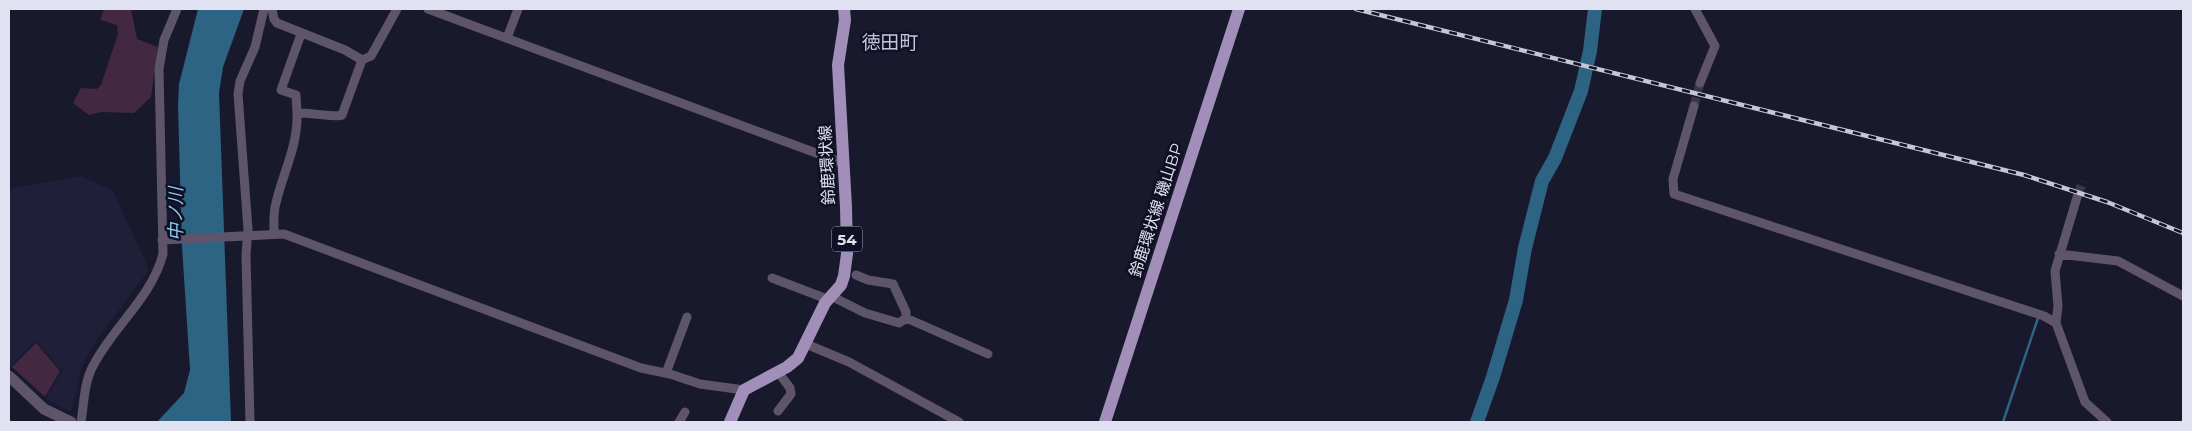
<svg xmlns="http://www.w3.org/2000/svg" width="2192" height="431" font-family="Montserrat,'Noto Sans JP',sans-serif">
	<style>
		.built { fill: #1f1f3a }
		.green { fill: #422841 }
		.water { fill: #2d6383 }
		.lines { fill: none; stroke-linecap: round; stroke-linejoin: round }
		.stream { stroke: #2d6383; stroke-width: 2.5 }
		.river { stroke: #2d6383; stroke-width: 14 }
		.minor-tunnel { stroke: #37374b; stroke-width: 9; stroke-dasharray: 9 4.5; stroke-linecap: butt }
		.minor { stroke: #5e556a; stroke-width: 9 }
		.tertiary { stroke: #5e556a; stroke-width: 11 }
		.primary { stroke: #a18eb9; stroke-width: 12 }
		.rail-casing { stroke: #c6c7d6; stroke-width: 4.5 }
		.rail { stroke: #101024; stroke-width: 2.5; stroke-dasharray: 8; stroke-linecap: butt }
		.labels { text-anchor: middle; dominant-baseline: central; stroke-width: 5; stroke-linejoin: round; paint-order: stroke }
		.shield { fill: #101024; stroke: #a2a3b4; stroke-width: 1 }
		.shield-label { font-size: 15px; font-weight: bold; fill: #e1e2f1 }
		.street-label { font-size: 16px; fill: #e1e2f1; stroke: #101024 }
		.water-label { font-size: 18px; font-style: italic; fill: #8dccf4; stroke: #101024 }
		.quarter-label { font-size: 19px; fill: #c2c4e1; stroke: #101024 }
	</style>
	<rect width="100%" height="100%" fill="#19192e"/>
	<!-- built -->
	<path class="built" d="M81,176L113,191L149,270L97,339L82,366L71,412L46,399L62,371L36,341L11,366L9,364V189Z"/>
	<!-- green -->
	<path class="green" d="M104,9H131L137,39L158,47L151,97L134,113L101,112L89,115L73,103L81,88L97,89L101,85L118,34L117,25L100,20Z
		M36,343L60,371L45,397L12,367Z"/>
	<!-- water -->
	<path class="water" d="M198,9H244L223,67L219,93L231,422H157L184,393L190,370L182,246L178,106L179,84Z"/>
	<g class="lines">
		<!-- stream -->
		<path class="stream" d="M2003,422L2038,318"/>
		<!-- river -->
		<path class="river" d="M1477,422L1493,377L1516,300L1525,248L1542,181L1555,158L1581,91L1590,51L1595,9"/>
		<!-- minor-tunnel -->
		<path class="minor-tunnel" d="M1694,106L1700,83
			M2078,194L2083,181"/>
		<!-- minor -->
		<path class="minor" d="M272,9L274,19L277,23L345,50L362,60L371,56L397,9
			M428,9L843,163
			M1695,9L1715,46L1700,83
			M507,38L518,9
			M1694,106L1673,179L1674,194L2044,316L2056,323
			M297,113L296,95L281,90L301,34
			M2078,194L2055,271L2058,306L2056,323L2085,402L2107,422
			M274,234C274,223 273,213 276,203C283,172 298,147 297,113C308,112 335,118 342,115L362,60
			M162,240L284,234L641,368L670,374L700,384L744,390
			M2059,254L2118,261L2183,296
			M856,275L868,280L893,284L906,312V318
			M772,278L827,299
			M831,296L865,313L899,323L906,318L988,354
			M806,344L849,362L959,422
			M666,373L687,317
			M778,411L791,394L790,388L778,372
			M81,422C84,404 84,382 93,366C113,327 152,297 163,254L159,69L164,40L177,9
			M250,422L246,255L248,229L238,94L240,81L255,47L264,9
			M679,422L685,412"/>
		<!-- tertiary -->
		<path class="tertiary" d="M9,376L44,409L71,422"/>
		<!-- primary -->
		<path class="primary" d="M730,422L744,390L787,367L798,358L825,303L841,285L844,276L847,254L846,207L838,65L845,20L844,9
			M1105,422L1239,9"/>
		<defs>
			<path id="rail" d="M1356,9L2024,175L2107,202L2183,233"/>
		</defs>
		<!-- rail casing -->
		<use href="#rail" class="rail-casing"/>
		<!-- rail -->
		<use href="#rail" class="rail"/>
	</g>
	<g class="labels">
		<!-- shield labels -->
		<rect class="shield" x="832" y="226.5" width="30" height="25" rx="4"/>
		<g class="shield-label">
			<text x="847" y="239">54</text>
		</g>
		<!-- street labels -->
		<g class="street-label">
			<text transform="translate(827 165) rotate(-93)">鈴鹿環状線</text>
			<text transform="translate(1156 210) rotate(-72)">鈴鹿環状線 磯山BP</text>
		</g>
		<!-- water labels -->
		<g class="water-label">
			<text transform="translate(176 214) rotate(-90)">中ノ川</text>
		</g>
		<!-- quarter labels -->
		<g class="quarter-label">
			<text x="890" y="42">徳田町</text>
		</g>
	</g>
	<!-- border -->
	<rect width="2192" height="431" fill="none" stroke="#e1e2f1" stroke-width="20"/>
</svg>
